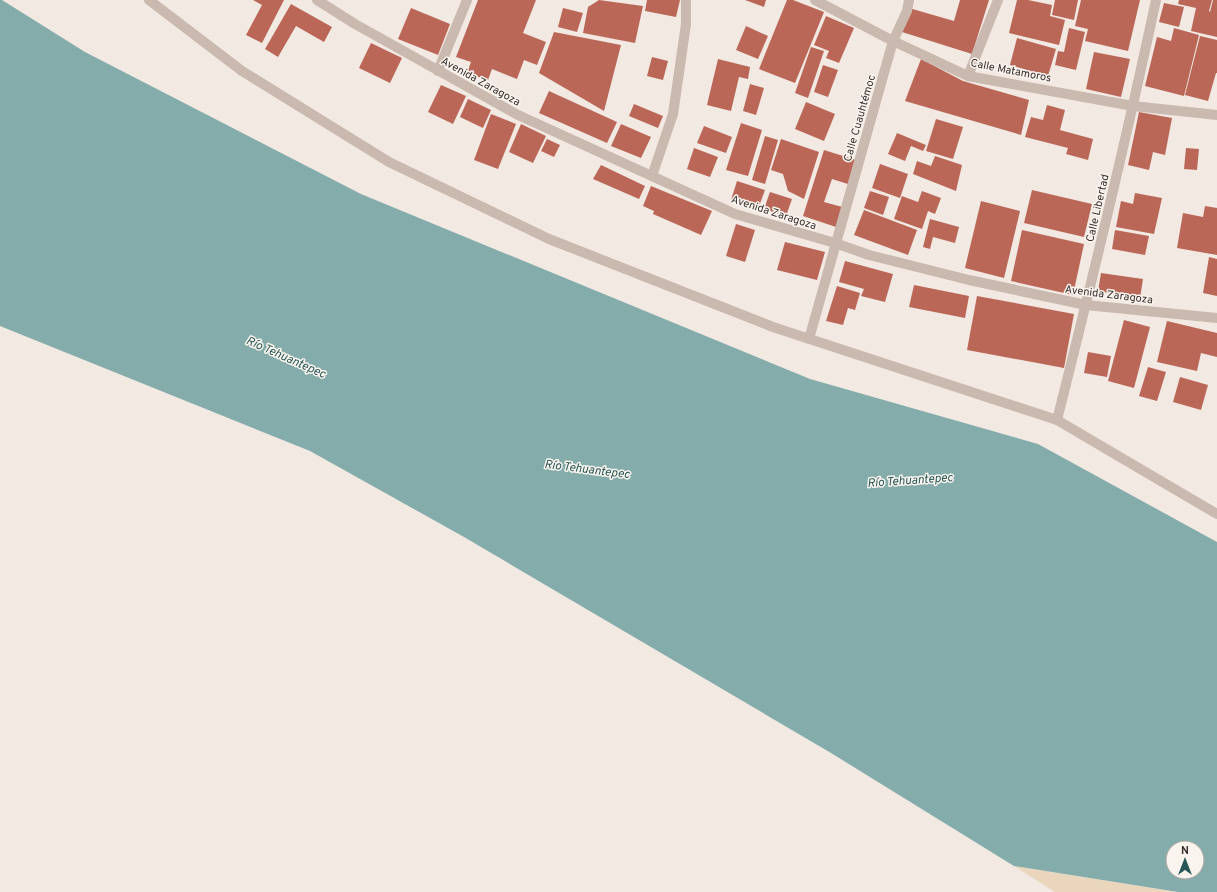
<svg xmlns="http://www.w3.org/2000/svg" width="1217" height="892" font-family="Overpass,sans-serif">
  <rect width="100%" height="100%" fill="#f2e9e3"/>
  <polygon fill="#e9d6bd" points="1014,866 1177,892 1178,892 1055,892"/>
  <path fill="#84acab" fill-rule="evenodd" d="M0,0H2L85,52L361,194L810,379L1038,444L1217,542V892H1178L1014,866L831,753L464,537L310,451L0,326ZM1173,848H1197V872H1173Z"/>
  <g fill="#bb6758">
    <polygon points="253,0 284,0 262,43 246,35 262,5"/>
    <polygon points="478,0 536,0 523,33 546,42 537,65 524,60 517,79 492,69 488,80 467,73 471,62 456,57"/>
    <polygon points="599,0 643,6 635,43 583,33 588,7"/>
    <polygon points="647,0 680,0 676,17 645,11"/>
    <polygon points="745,0 766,0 764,7"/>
    <polygon points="787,0 793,0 824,12 795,83 759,69"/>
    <polygon points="960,0 989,0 972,54 902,32 909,8 954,21"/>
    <polygon points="1017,0 1028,0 1052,5 1050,16 1065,20 1059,45 1009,33"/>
    <polygon points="1055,0 1078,0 1074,20 1052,15"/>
    <polygon points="1081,0 1140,0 1128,51 1085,41 1088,29 1075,26"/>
    <polygon points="1179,0 1212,0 1209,11 1210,12 1213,0 1217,0 1217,37 1191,31 1196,8 1178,4"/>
    <polygon points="1164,3 1184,7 1179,27 1159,22"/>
    <polygon points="291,4 332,27 324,42 296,26 278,57 265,49"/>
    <polygon points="411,8 450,24 438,55 398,39"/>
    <polygon points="563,8 583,13 577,32 558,27"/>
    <polygon points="826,16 854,28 839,63 826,58 829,51 814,45"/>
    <polygon points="746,26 768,36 758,59 736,50"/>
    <polygon points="1069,28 1085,32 1076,70 1055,65 1058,51 1064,52"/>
    <polygon points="1174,28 1199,35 1184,96 1145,86 1157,37 1171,41"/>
    <polygon points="554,32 621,45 604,111 539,73"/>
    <polygon points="1200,36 1217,40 1217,73 1216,73 1208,101 1185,95"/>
    <polygon points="1017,38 1056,49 1048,76 1010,65"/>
    <polygon points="371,43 402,58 390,83 359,68"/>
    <polygon points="811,47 824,51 808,98 795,93"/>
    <polygon points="1094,52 1130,59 1121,97 1086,89"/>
    <polygon points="652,57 668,61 663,80 647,76"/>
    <polygon points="718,59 750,67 748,79 739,77 731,111 707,105"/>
    <polygon points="921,59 963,81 1029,100 1021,135 905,101"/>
    <polygon points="823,65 838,70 828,97 814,92"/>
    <polygon points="750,84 764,88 756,115 743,111"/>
    <polygon points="441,85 466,96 453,124 428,112"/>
    <polygon points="549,91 617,122 607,143 539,113"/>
    <polygon points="468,99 491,110 483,128 460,117"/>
    <polygon points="806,102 835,114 824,141 795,129"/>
    <polygon points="634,104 663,116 658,128 629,116"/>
    <polygon points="1047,105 1065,110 1060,130 1093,139 1088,160 1066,154 1068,148 1025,137 1031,117 1043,120"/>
    <polygon points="1139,112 1172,118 1165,155 1153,152 1149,170 1128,165"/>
    <polygon points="491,114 516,124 498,169 474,160"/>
    <polygon points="936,119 963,127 953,159 926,151"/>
    <polygon points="741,123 762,130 748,176 726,170"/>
    <polygon points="521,124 546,136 533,163 509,152"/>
    <polygon points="621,124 651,137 641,158 611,146"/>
    <polygon points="704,126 732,137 726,153 697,143"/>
    <polygon points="897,133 926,145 923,151 911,146 905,161 888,154"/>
    <polygon points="765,136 778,140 765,184 752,180"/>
    <polygon points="547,139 560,145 554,157 541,151"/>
    <polygon points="781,139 819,152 804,199 788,191 783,174 771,170"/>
    <polygon points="694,148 718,157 710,177 687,169"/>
    <polygon points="1186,148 1199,149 1197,170 1184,169"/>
    <polygon points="824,150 859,161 851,185 832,179 824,202 846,208 839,228 803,216"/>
    <polygon points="935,156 962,165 956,191 913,174 917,161 931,166"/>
    <polygon points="880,164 908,174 900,198 872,188"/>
    <polygon points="601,165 645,186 639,199 593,179"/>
    <polygon points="737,181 765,190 758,209 731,200"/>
    <polygon points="651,186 712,211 701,235 653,214 654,211 643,206"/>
    <polygon points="1032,190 1092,204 1084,237 1024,223"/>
    <polygon points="870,191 889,197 883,215 864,208"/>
    <polygon points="922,191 941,198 935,214 928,211 922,229 894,219 902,196 918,202"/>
    <polygon points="770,192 792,199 786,216 764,209"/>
    <polygon points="1135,193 1162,198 1154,234 1116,227 1121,201 1133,204"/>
    <polygon points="981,201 1020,211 1004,278 965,268"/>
    <polygon points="1205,206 1217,208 1217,255 1177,248 1183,213 1203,217"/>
    <polygon points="864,210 917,230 908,255 854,235"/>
    <polygon points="930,219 959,227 955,243 933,237 930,249 923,247"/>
    <polygon points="736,224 755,230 745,262 726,256"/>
    <polygon points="1022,230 1084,244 1073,295 1011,281"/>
    <polygon points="1115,230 1149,236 1145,255 1112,249"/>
    <polygon points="785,242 825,252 817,280 777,270"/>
    <polygon points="1209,257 1217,259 1217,296 1203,293"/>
    <polygon points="845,261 893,274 885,302 861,296 864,289 839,282"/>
    <polygon points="1101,273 1143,279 1140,298 1098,291"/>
    <polygon points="914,285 969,296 965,318 909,307"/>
    <polygon points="837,286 860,293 855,310 848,308 843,325 826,321"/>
    <polygon points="977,296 1074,314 1064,368 967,350"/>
    <polygon points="1124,320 1150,327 1134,388 1108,381"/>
    <polygon points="1167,321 1217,333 1217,357 1201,353 1197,371 1157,362"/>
    <polygon points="1088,352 1111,356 1107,377 1084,373"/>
    <polygon points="1148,367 1166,372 1157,401 1139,396"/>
    <polygon points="1180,377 1208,385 1201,410 1173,402"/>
  </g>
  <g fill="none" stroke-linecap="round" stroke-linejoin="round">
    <g stroke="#c9b9af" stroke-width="10">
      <polyline points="149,0 242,71 389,162 549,239 773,327 1057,420 1217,514"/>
      <polyline points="317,0 355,24 518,115 735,214 835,243 869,255 969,280 1086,305 1217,318"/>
      <polyline points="815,0 893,41 968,76 1133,106 1217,115"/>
      <polyline points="438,71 467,0"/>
      <polyline points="968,76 998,0"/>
      <polyline points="652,176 673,114 686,24 686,0"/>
      <polyline points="809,339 893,41 907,11 909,0"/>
      <path d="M1057,420C1092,281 1126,141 1156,0"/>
    </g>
  </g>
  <g text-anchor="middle" stroke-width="3" stroke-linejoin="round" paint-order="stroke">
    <g font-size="11" fill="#392f2c" stroke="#faf4ef">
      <text transform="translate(1011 70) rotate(11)" y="4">Calle Matamoros</text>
      <text transform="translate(481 81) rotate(29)" y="4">Avenida Zaragoza</text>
      <text transform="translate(859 118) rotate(-74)" y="4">Calle Cuauhtémoc</text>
      <text transform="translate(1097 208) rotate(-77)" y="4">Calle Libertad</text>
      <text transform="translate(774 212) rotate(18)" y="4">Avenida Zaragoza</text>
      <text transform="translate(1109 294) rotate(7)" y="4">Avenida Zaragoza</text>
    </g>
    <g font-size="12" font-style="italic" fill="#265756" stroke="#faf4ef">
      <text transform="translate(286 357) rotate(24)" y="4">Río Tehuantepec</text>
      <text transform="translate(587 469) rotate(7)" y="4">Río Tehuantepec</text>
      <text transform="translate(910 480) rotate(-4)" y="4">Río Tehuantepec</text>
    </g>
  </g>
  <g transform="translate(1185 860)"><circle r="19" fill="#faf4ef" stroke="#ada5a1"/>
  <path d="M0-3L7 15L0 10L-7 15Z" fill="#265756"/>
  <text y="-6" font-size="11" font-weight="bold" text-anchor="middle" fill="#392f2c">N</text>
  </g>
</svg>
